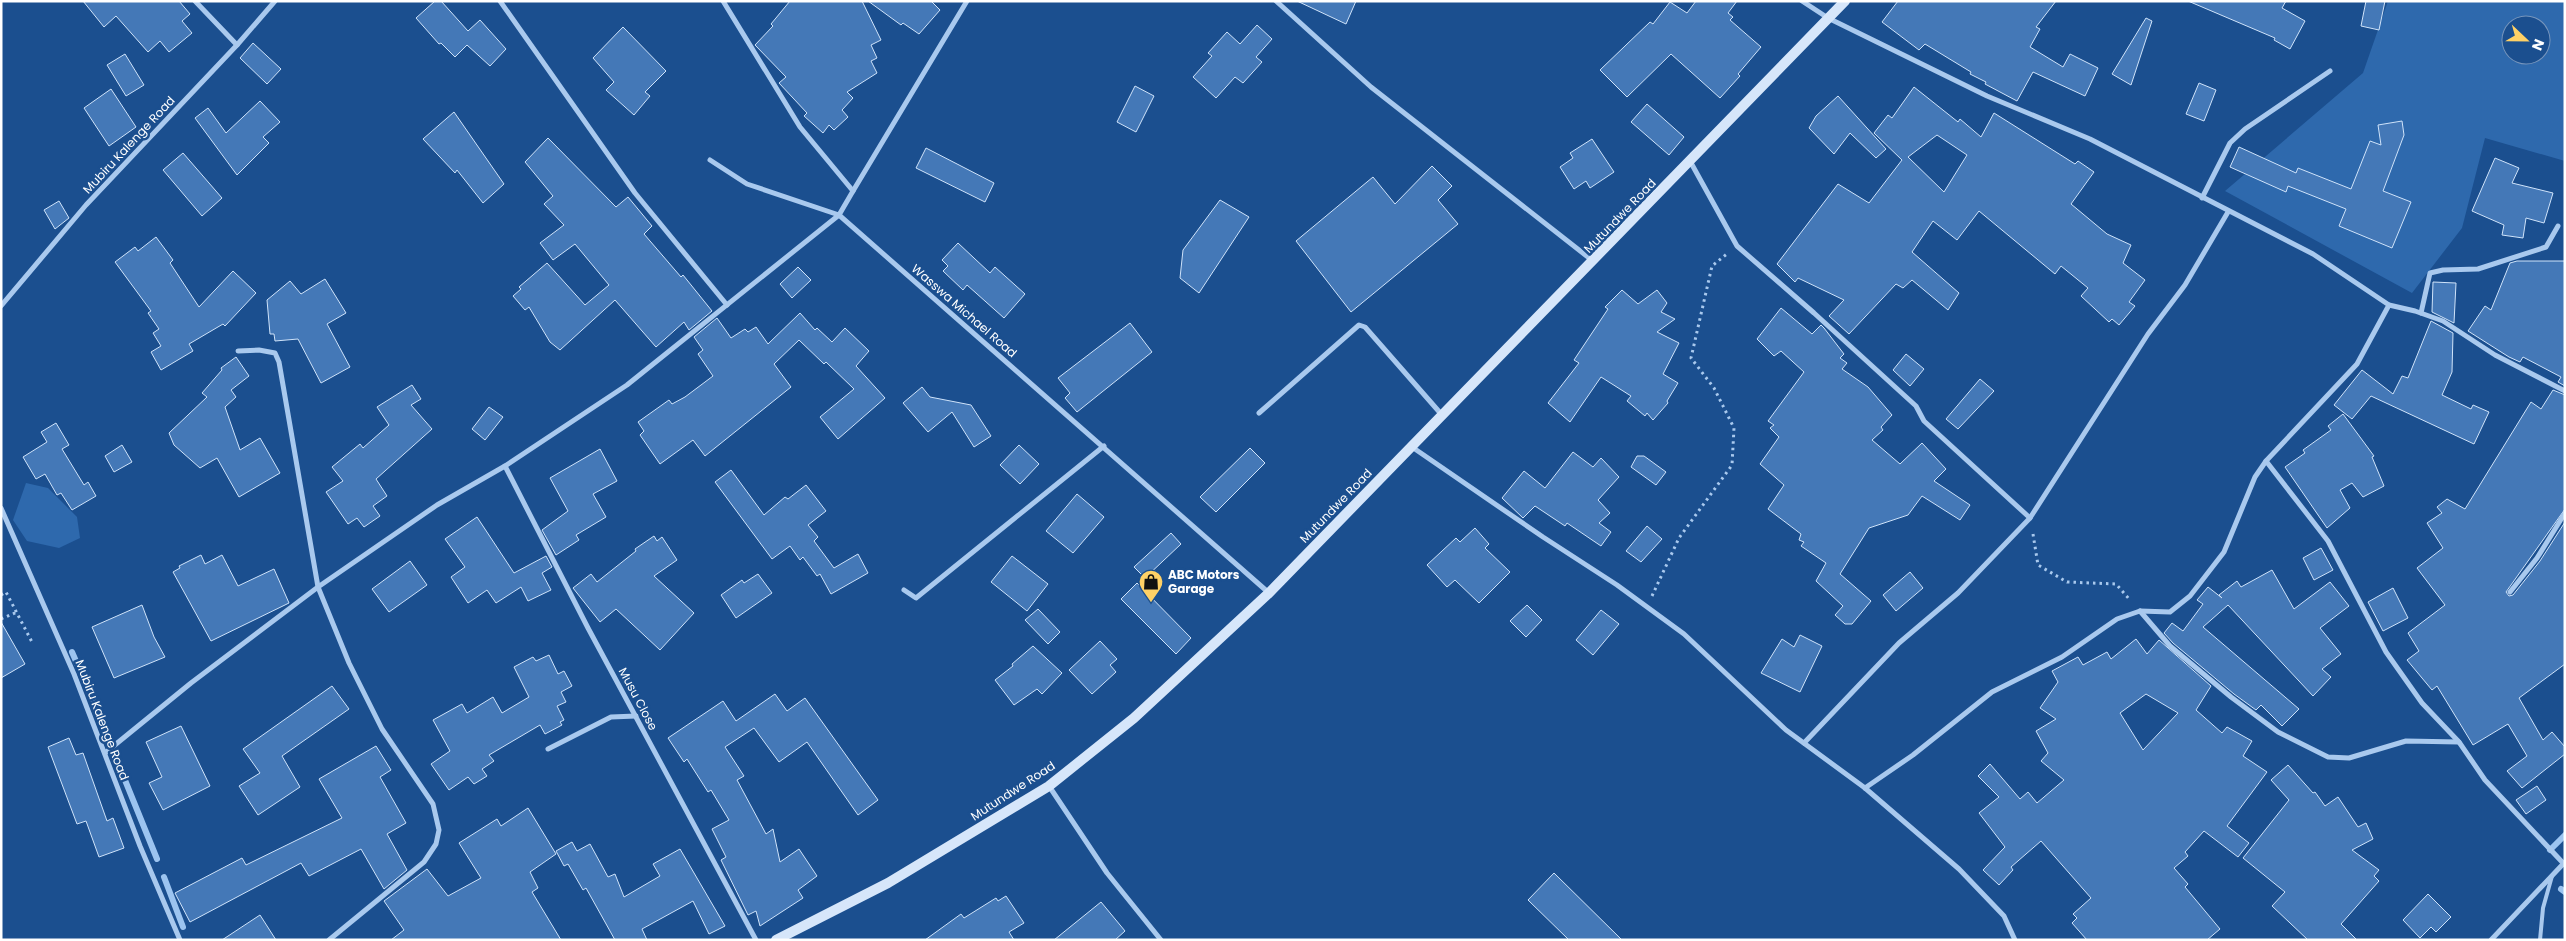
<svg xmlns="http://www.w3.org/2000/svg" width="2566" height="941" font-family="Poppins,sans-serif">
  <rect width="100%" height="100%" fill="#1b4f8f"/>
  <g fill="#2e69ad" fill-rule="evenodd">
    <path d="M2388,1H2565V161L2485,138L2462,228L2412,293L2225,191L2363,73ZM2511,25H2541V55H2511Z"/>
    <polygon points="26,483 48,488 77,517 80,538 59,548 27,541 13,520"/>
  </g>
  <g fill="none" stroke-linecap="round" stroke-linejoin="round">
    <g stroke="#9cc4f0" stroke-width="6">
      <polyline points="72,652 96,707"/>
      <polyline points="103,723 107,733"/>
      <polyline points="114,753 157,859"/>
      <polyline points="2550,850 2565,835"/>
      <polyline points="164,877 183,927"/>
      <polyline points="2561,889 2565,892"/>
    </g>
  </g>
  <g fill="#4478b7" stroke="#cfe3fa" fill-rule="evenodd">
    <polygon points="83,1 179,1 190,14 182,21 192,33 169,52 160,41 148,52 116,16 104,27"/>
    <polygon points="435,1 441,1 468,31 480,20 506,49 490,66 467,45 455,57 441,43 439,44 416,18"/>
    <polygon points="790,1 862,1 881,40 871,45 877,58 871,61 877,73 847,92 853,98 842,110 848,117 834,130 829,125 823,133 804,116 807,113 779,83 786,77 755,45 773,26 771,24"/>
    <polygon points="868,1 931,1 940,10 919,34 903,23 901,25"/>
    <polygon points="1297,1 1356,1 1346,24"/>
    <polygon points="1696,1 1737,1 1728,13 1733,17 1730,20 1761,47 1738,74 1740,76 1720,98 1671,54 1627,97 1600,70 1650,22 1653,24 1670,2 1687,13"/>
    <polygon points="1898,1 2056,1 2036,27 2040,29 2030,47 2063,67 2070,54 2098,68 2085,96 2033,72 2017,101 1985,84 1986,82 1970,74 1971,72 1925,44 1919,50 1882,22"/>
    <polygon points="2188,1 2286,1 2282,8 2305,21 2290,49 2274,40 2275,38"/>
    <polygon points="2366,1 2385,1 2379,30 2361,26"/>
    <polygon points="2146,18 2152,21 2131,85 2112,74"/>
    <polygon points="1257,25 1272,39 1256,57 1262,62 1243,83 1235,77 1216,98 1193,77 1212,56 1208,53 1227,32 1240,44"/>
    <polygon points="623,27 666,71 645,92 650,96 634,115 606,90 614,82 593,58"/>
    <polygon points="253,43 281,69 267,84 240,58"/>
    <polygon points="125,54 144,85 126,96 107,65"/>
    <polygon points="2199,83 2216,90 2204,121 2186,114"/>
    <polygon points="1135,86 1154,96 1136,132 1117,122"/>
    <path d="M1914,87L1958,122L1960,119L1981,137L1994,113L2075,164L2078,161L2094,172L2071,204L2107,234L2131,245L2123,263L2145,280L2129,302L2135,306L2119,325L2112,319L2109,322L2081,296L2088,288L2061,266L2055,274L1979,211L1957,240L1933,221L1912,252L1959,293L1948,310L1912,280L1903,288L1896,284L1849,334L1829,316L1844,300L1798,278L1795,282L1777,264L1838,184L1869,203L1902,160L1874,133L1888,115L1892,118ZM1937,135L1967,155L1944,192L1908,157Z"/>
    <polygon points="111,89 136,127 109,146 84,108"/>
    <polygon points="1838,96 1886,149 1876,158 1850,133 1834,154 1809,128 1816,116"/>
    <polygon points="260,101 280,122 263,137 269,143 237,175 195,118 208,108 226,133"/>
    <polygon points="1647,104 1684,137 1669,155 1631,122"/>
    <polygon points="454,112 504,184 483,203 457,170 455,173 423,139"/>
    <polygon points="2402,121 2404,135 2383,191 2411,202 2392,248 2339,226 2346,209 2288,186 2286,192 2230,167 2239,147 2296,173 2298,168 2351,189 2370,141 2381,145 2378,125"/>
    <polygon points="548,138 616,207 628,197 652,226 644,234 681,277 683,275 712,311 689,330 684,322 656,347 615,300 560,350 550,342 529,307 525,310 513,296 521,289 519,287 547,263 585,305 609,285 575,244 553,260 540,243 564,225 544,204 553,196 525,162"/>
    <polygon points="1592,139 1614,172 1590,188 1586,181 1574,189 1560,167 1573,158 1570,153"/>
    <polygon points="926,148 994,183 985,202 916,168"/>
    <polygon points="183,153 222,198 202,216 163,170"/>
    <polygon points="2495,158 2519,168 2512,183 2553,193 2544,223 2526,218 2523,238 2502,235 2504,225 2472,211"/>
    <polygon points="1432,166 1452,186 1438,200 1458,224 1351,312 1296,241 1373,177 1395,204"/>
    <polygon points="1220,200 1249,217 1199,293 1180,278 1183,250"/>
    <polygon points="59,201 69,218 55,229 44,210"/>
    <polygon points="156,237 173,260 170,263 199,307 233,271 256,293 225,326 223,324 189,344 193,351 161,370 151,352 161,346 153,333 159,329 148,313 151,311 115,262 135,247 138,251"/>
    <polygon points="958,243 990,273 995,267 1025,294 1004,318 967,285 963,290 943,271 948,266 942,260"/>
    <polygon points="2517,261 2565,261 2565,386 2558,382 2561,377 2523,357 2520,362 2509,357 2468,331 2485,306 2491,310 2510,263"/>
    <polygon points="798,267 811,280 792,298 780,284"/>
    <polygon points="325,279 346,313 327,324 350,367 321,383 298,339 275,341 274,334 270,334 267,300 290,281 301,294"/>
    <polygon points="2433,282 2456,283 2454,323 2432,312"/>
    <polygon points="1622,290 1638,304 1657,290 1667,303 1661,312 1675,319 1657,332 1679,343 1663,374 1678,383 1667,401 1668,403 1653,420 1647,413 1645,416 1627,401 1631,396 1601,377 1570,422 1548,403 1579,363 1574,360 1608,309 1605,307"/>
    <polygon points="1781,308 1812,334 1821,325 1824,328 1844,354 1840,358 1847,363 1842,369 1868,387 1892,415 1881,427 1883,430 1872,440 1900,464 1922,443 1946,469 1934,481 1970,505 1960,520 1922,496 1908,515 1869,528 1840,574 1871,601 1852,624 1845,624 1835,615 1843,606 1816,581 1826,563 1801,546 1804,542 1799,540 1801,534 1768,509 1784,485 1760,464 1779,437 1770,428 1774,425 1768,421 1804,372 1781,351 1774,356 1757,339"/>
    <polygon points="800,313 815,330 817,328 832,342 845,328 869,351 856,366 885,398 838,439 820,417 854,389 826,362 824,364 799,340 774,364 791,387 705,456 693,440 660,464 640,435 644,431 638,422 669,400 672,404 685,397 713,376 698,354 703,350 694,337 717,318 731,338 745,329 748,332 756,327 768,344"/>
    <polygon points="2431,321 2453,333 2452,372 2442,395 2471,409 2473,405 2489,412 2474,444 2371,396 2352,419 2334,405 2362,370 2393,394 2402,376 2408,378"/>
    <polygon points="1130,323 1152,352 1077,412 1065,398 1070,393 1058,378"/>
    <polygon points="1906,354 1924,369 1910,386 1893,370"/>
    <polygon points="236,357 249,376 231,390 236,397 225,407 240,450 260,438 280,473 239,497 217,458 200,468 174,445 169,433 207,397 202,393 222,370 221,368"/>
    <polygon points="1980,379 1994,391 1958,429 1946,419"/>
    <polygon points="412,385 421,399 411,405 432,429 376,479 387,496 373,506 380,516 364,527 357,518 348,524 326,492 343,481 332,467 360,444 363,448 389,425 377,407"/>
    <polygon points="922,387 930,397 971,405 991,436 974,447 952,412 928,432 903,403"/>
    <polygon points="2553,390 2565,395 2565,509 2506,592 2509,596 2513,595 2540,561 2565,522 2565,664 2519,698 2543,740 2552,732 2565,747 2565,754 2522,788 2507,771 2527,756 2508,724 2473,745 2437,686 2432,690 2407,660 2419,651 2408,633 2445,605 2417,568 2443,548 2427,523 2442,513 2437,507 2447,499 2465,509 2531,402 2541,409"/>
    <polygon points="489,407 503,417 485,440 472,429"/>
    <polygon points="2343,414 2374,456 2372,457 2384,486 2363,497 2352,483 2340,490 2350,508 2327,528 2285,467 2305,453 2303,450 2331,430 2328,426"/>
    <polygon points="56,423 69,445 62,449 84,485 88,482 96,496 72,510 61,493 57,495 45,474 36,479 23,457 47,442 41,432"/>
    <polygon points="122,445 132,462 114,472 105,456"/>
    <polygon points="1019,445 1039,464 1020,484 1000,465"/>
    <polygon points="1250,448 1265,463 1216,512 1200,497"/>
    <polygon points="600,449 617,481 593,494 606,517 576,535 579,540 556,555 542,530 568,511 550,478"/>
    <polygon points="1573,452 1593,467 1601,458 1619,477 1598,500 1610,513 1599,523 1611,532 1601,546 1567,523 1565,526 1535,506 1523,518 1502,498 1524,471 1545,488"/>
    <polygon points="1637,456 1644,456 1666,472 1656,485 1631,467"/>
    <polygon points="731,470 764,515 785,497 788,499 806,485 826,511 808,525 818,537 814,541 834,568 858,554 868,573 831,594 820,574 817,576 803,557 800,560 790,546 772,559 715,482"/>
    <polygon points="1077,494 1104,517 1073,553 1046,531"/>
    <polygon points="477,517 514,573 546,556 552,567 542,573 551,590 528,601 521,587 496,603 487,590 468,603 451,577 465,567 445,539"/>
    <polygon points="1647,526 1662,539 1641,562 1626,551"/>
    <polygon points="1475,528 1489,544 1485,548 1510,572 1479,603 1455,580 1447,587 1427,565 1456,538 1460,542"/>
    <polygon points="1171,533 1181,544 1145,578 1134,567"/>
    <polygon points="654,536 657,541 662,537 677,560 654,576 694,613 660,650 616,609 600,622 573,588 591,574 597,582 636,551 635,549"/>
    <polygon points="2321,548 2333,570 2314,580 2303,558"/>
    <polygon points="201,555 205,564 222,555 238,586 274,569 289,603 211,641 173,572 180,568 179,566"/>
    <polygon points="1012,556 1048,584 1027,611 991,582"/>
    <polygon points="410,561 427,585 389,612 372,589"/>
    <polygon points="2272,570 2294,609 2330,582 2349,606 2320,628 2341,654 2322,669 2331,677 2313,696 2228,605 2203,627 2299,709 2282,726 2261,705 2256,710 2234,694 2173,643 2164,633 2172,623 2183,631 2203,604 2197,600 2208,587 2222,598 2219,595 2237,581 2241,587"/>
    <polygon points="1910,572 1923,588 1896,611 1883,595"/>
    <polygon points="758,574 772,593 736,618 721,595 742,580 744,583"/>
    <polygon points="1137,583 1191,638 1176,654 1121,599"/>
    <polygon points="2393,588 2408,618 2383,631 2368,602"/>
    <polygon points="142,605 154,637 165,657 114,678 92,627"/>
    <polygon points="1527,605 1542,620 1526,637 1510,621"/>
    <polygon points="1038,609 1060,632 1048,644 1025,620"/>
    <polygon points="1601,610 1619,624 1593,655 1576,640"/>
    <polygon points="1,622 25,664 1,678"/>
    <polygon points="1800,635 1822,646 1800,692 1761,673 1782,639 1794,647"/>
    <path d="M2136,639L2147,654L2159,640L2211,686L2196,710L2222,733L2227,727L2252,741L2243,756L2267,772L2227,826L2249,843L2238,857L2204,831L2185,852L2188,856L2174,868L2188,884L2185,887L2220,929L2207,940H2087L2072,923L2077,918L2073,914L2091,898L2041,841L2011,867L2013,870L1999,885L1983,870L2005,847L1979,813L1999,797L1978,776L1990,764L2020,799L2028,792L2037,803L2064,780L2041,761L2048,753L2036,731L2056,719L2040,708L2058,682L2052,671L2078,657L2083,665L2107,652L2111,659ZM2146,694L2178,713L2143,750L2120,713Z"/>
    <polygon points="1100,641 1117,659 1110,665 1116,672 1092,694 1069,670"/>
    <polygon points="1033,646 1062,673 1042,694 1037,689 1014,705 995,680 1013,666 1012,664"/>
    <polygon points="549,655 558,674 564,671 572,686 561,692 566,702 557,706 564,720 560,722 562,725 545,734 540,725 489,755 494,761 482,769 487,776 474,784 468,777 449,790 431,764 450,751 433,720 462,704 467,713 493,697 502,713 529,697 514,667 533,657 536,661"/>
    <polygon points="332,686 349,709 282,756 300,787 258,815 239,786 260,773 243,749"/>
    <polygon points="775,694 787,711 805,698 878,800 858,815 807,742 779,762 754,728 725,747 744,776 737,780 766,834 773,829 780,862 799,849 817,876 798,890 803,898 760,926 756,911 748,915 721,860 726,857 712,829 729,820 711,790 708,792 687,759 684,762 668,738 723,701 736,721"/>
    <polygon points="181,726 210,786 163,810 149,783 162,777 146,742"/>
    <polygon points="69,738 76,755 83,753 107,821 113,818 124,848 99,857 86,821 77,824 48,747"/>
    <polygon points="376,746 391,770 380,777 406,823 387,834 407,870 384,889 361,849 309,876 301,863 190,922 175,893 242,858 246,865 342,818 319,779"/>
    <polygon points="2288,765 2313,793 2315,792 2325,806 2338,797 2358,827 2366,823 2373,839 2352,850 2379,870 2374,876 2379,881 2341,924 2357,940 2308,940 2272,906 2285,892 2243,858 2289,800 2271,780"/>
    <polygon points="2537,786 2546,800 2526,814 2516,800"/>
    <polygon points="528,808 556,854 530,872 538,888 532,892 561,940 391,940 404,930 384,901 427,869 448,896 481,878 459,843 497,819 501,826"/>
    <polygon points="572,842 577,851 590,844 608,877 615,874 624,897 660,876 653,864 680,849 725,926 709,934 693,901 642,929 647,940 615,940 586,888 583,890 568,864 564,866 556,851"/>
    <polygon points="1554,873 1622,940 1569,940 1528,900"/>
    <polygon points="2428,894 2451,917 2436,932 2431,927 2420,938 2403,920"/>
    <polygon points="1006,896 1024,923 1009,932 1014,940 925,940 961,914 964,918 996,898 998,901"/>
    <polygon points="1101,902 1125,931 1115,940 1054,940"/>
    <polygon points="260,915 276,940 222,940"/>
  </g>
  <g fill="none" stroke-linecap="round" stroke-linejoin="round">
    <g stroke="#a9c9ee" stroke-width="3" stroke-dasharray="2.5 4" stroke-linecap="butt">
      <polyline points="2033,534 2038,565 2067,582 2116,584 2130,600"/>
      <polyline points="1,595 6,592 33,644"/>
      <polyline points="1652,596 1679,538 1732,465 1734,428 1714,388 1691,358 1712,266 1728,253"/>
      <polyline points="1,619 17,612"/>
    </g>
    <polyline stroke="#a9c9ee" stroke-width="4" points="2540,940 2543,908 2552,876"/>
    <g stroke="#a9c9ee" stroke-width="5">
      <polyline points="195,1 237,45"/>
      <polyline points="500,1 635,193 727,305"/>
      <polyline points="723,1 800,127 853,191 839,215 1269,593"/>
      <polyline points="1276,1 1371,87 1593,261"/>
      <polyline points="1802,1 1828,18 1987,96 2090,139 2313,254 2389,305 2415,311 2443,321 2495,355 2565,391"/>
      <polyline points="710,160 747,184 839,215"/>
      <polyline points="1690,161 1737,246 1814,313 1916,406 1924,421 2030,518"/>
      <polyline points="853,191 967,1"/>
      <polyline points="2202,198 2230,143 2245,129 2330,71"/>
      <polyline points="1,306 86,205 237,45 275,1"/>
      <polyline points="2421,313 2430,273 2443,270 2478,269 2546,247 2558,226"/>
      <polyline points="238,351 259,350 275,353 279,362 318,587 349,663 382,729 433,804 439,830 436,844 424,862 329,940"/>
      <polyline points="1259,413 1359,325 1365,327 1442,415"/>
      <polyline points="1412,447 1543,537 1617,585 1684,634 1786,730 1865,788 1959,869 2004,916 2015,940"/>
      <polyline points="2266,461 2328,541 2386,652 2422,703 2459,742 2485,780 2564,864"/>
      <polyline points="505,466 588,628 756,940"/>
      <polyline points="1,508 74,674 140,846 180,940"/>
      <polyline points="904,590 916,598 1104,446"/>
      <polyline points="2510,592 2537,558 2565,513"/>
      <polyline points="2140,611 2170,646 2231,697 2278,732 2328,757 2349,758 2406,741 2459,742"/>
      <polyline points="1804,743 1899,643 1958,593 2030,518 2148,334 2185,285 2228,212"/>
      <polyline points="548,749 611,717 636,716"/>
      <polyline points="105,753 191,683 318,587 437,505 505,466 627,385 839,215"/>
      <polyline points="1049,786 1107,873 1161,940"/>
      <polyline points="1865,788 1913,755 1992,692 2062,657 2117,619 2140,611 2170,612 2190,596 2224,552 2255,477 2266,461 2357,364 2389,305"/>
      <polyline points="2491,940 2564,863"/>
    </g>
    <polyline stroke="#d6e6fa" stroke-width="10" points="776,940 888,883 1049,786 1134,718 1269,593 1845,1"/>
  </g>
  <defs>
    <symbol id="shop-pin" viewBox="-11 -11 22 30"><path d="M0 17L-7.5 6A9.5 9.5 0 1 1 7.5 6Z" fill="#ffd166" stroke="#1b4f8f"/><path d="M-5-2.5h2.3a2.7 3.5 0 0 1 5.4 0H5L5.5 6h-11ZM-1.5-2.5h3a1.5 2.3 0 0 0-3 0Z" fill="#111"/></symbol>
  </defs>
  <g fill-rule="evenodd">
    <use href="#shop-pin" x="1137" y="568" width="28" height="38"/>
  </g>
  <g text-anchor="middle" stroke-width="5" stroke-linejoin="round" paint-order="stroke">
    <g font-size="12" fill="#fff" stroke="#1b4f8f">
      <text transform="translate(129 145) rotate(-47)" y="4">Mubiru Kalenge Road</text>
      <text transform="translate(1620 216) rotate(-46)" y="4">Mutundwe Road</text>
      <text transform="translate(964 311) rotate(41)" y="4">Wasswa Michael Road</text>
      <text transform="translate(1336 506) rotate(-46)" y="4">Mutundwe Road</text>
      <text transform="translate(638 699) rotate(62)" y="4">Musu Close</text>
      <text transform="translate(102 720) rotate(69)" y="4">Mubiru Kalenge Road</text>
      <text transform="translate(1013 791) rotate(-33)" y="4">Mutundwe Road</text>
    </g>
    <g font-size="12" font-weight="bold" fill="#fff" stroke="#1b4f8f" text-anchor="start">
      <text x="1168" y="579">ABC Motors<tspan x="1168" dy="14">Garage</tspan></text>
    </g>
  </g>
  <rect width="2566" height="941" fill="none" stroke="#ffffff" stroke-width="5"/>
  <g transform="translate(2526 40) rotate(112)"><circle r="24" fill="#1b4f8f" stroke="#7695bc"/>
  <path d="M0-4L9 19L0 12L-9 19Z" fill="#ffd166"/>
  <text y="-8" font-size="14" font-weight="bold" text-anchor="middle" fill="#ffffff">N</text>
  </g>
</svg>
